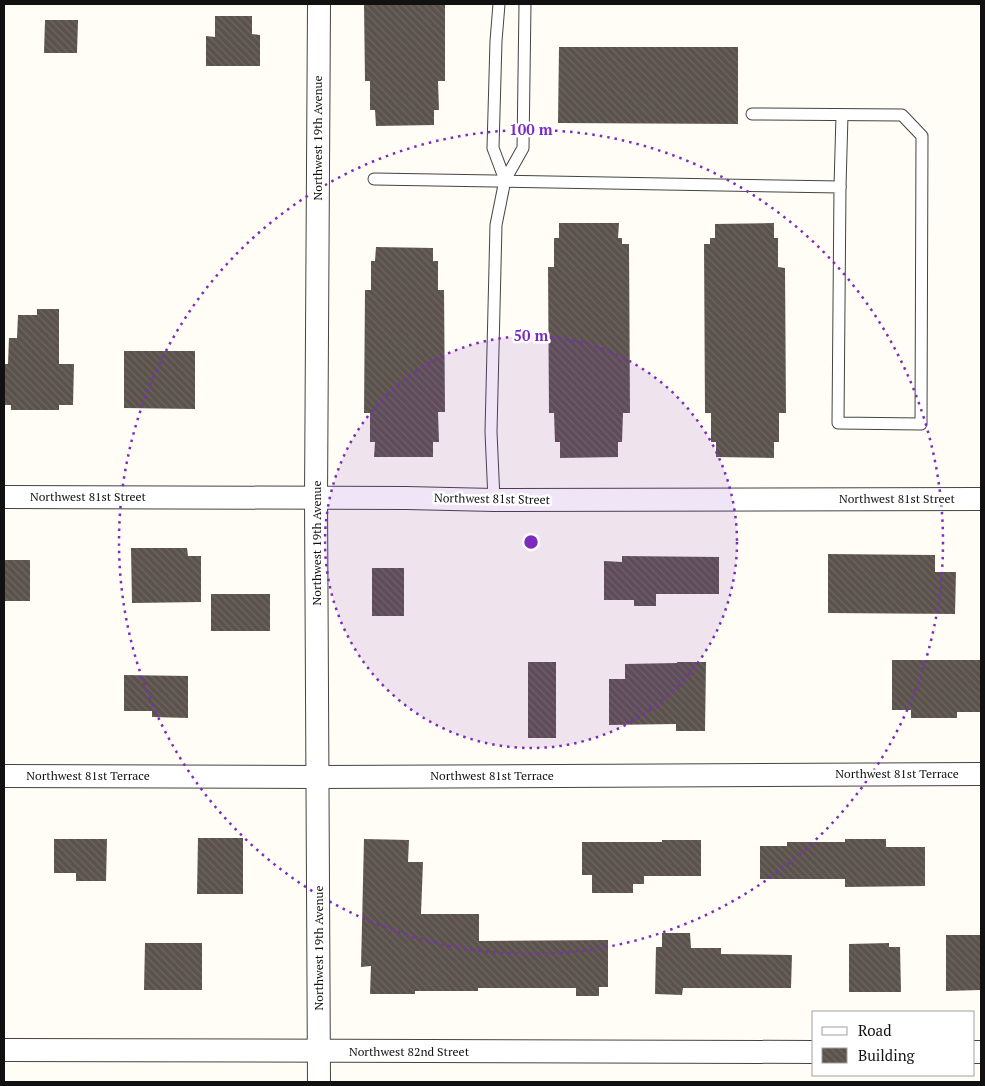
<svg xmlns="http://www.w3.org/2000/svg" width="985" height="1086" font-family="'PT Serif',serif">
  <defs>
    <pattern id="building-back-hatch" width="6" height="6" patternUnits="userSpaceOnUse" patternTransform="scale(1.25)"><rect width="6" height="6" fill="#5b524c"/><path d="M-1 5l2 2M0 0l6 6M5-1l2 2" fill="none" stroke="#6e6662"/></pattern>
  </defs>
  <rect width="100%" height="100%" fill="#fffdf5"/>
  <g fill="url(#building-back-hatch)">
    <polygon points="364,4 445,4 445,81 438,81 439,110 434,110 434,125 376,126 375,110 370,110 370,81 365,81"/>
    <polygon points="215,16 252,16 252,34 260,35 260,66 206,66 206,36 215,37"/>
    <polygon points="45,20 78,20 77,53 44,53"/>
    <polygon points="559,47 738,47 738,124 558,123"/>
    <polygon points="559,223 619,223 618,238 622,238 622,244 629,244 630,413 623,413 622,442 618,442 618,457 560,458 560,442 555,442 554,413 549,413 548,267 554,267 554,238 559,238"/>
    <polygon points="774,223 774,238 778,238 778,267 785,268 786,413 779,413 779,442 774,442 774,458 716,457 716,442 711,442 711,413 705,413 704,244 710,244 710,238 715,238 715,224"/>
    <polygon points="376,247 433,248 433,261 438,261 438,290 444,290 445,412 438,412 439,442 433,442 433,457 374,457 375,442 370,442 370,413 364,413 365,290 371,290 371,261 375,261"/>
    <polygon points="37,309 59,309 59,364 74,364 73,405 59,405 59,410 11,410 11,405 4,405 4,364 8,364 9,338 17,338 18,315 37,315"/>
    <polygon points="124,351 195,351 195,409 124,408"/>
    <polygon points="131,548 187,548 188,556 201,556 201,602 132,603"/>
    <polygon points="828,554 935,555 935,572 956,572 955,614 828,613"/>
    <polygon points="622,556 719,557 719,594 656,594 656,606 634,606 634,600 604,600 604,561 622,562"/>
    <rect x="4" y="560" width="26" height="41"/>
    <rect x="372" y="568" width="32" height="48"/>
    <rect x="211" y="594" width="59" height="37"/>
    <polygon points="892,660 981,660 981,712 957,712 957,718 911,718 911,710 892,710"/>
    <rect x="528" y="662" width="28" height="76"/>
    <polygon points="677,662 706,662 705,731 676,731 676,724 609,725 609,679 625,679 625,664 677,663"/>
    <polygon points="124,675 188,676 188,718 152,717 152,711 124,711"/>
    <polygon points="198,838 243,838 243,894 197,894"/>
    <polygon points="54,839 107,839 106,881 76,881 76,873 54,873"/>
    <polygon points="364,839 409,840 408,862 423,862 421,914 479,914 479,941 608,940 608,987 599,987 599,996 576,996 576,988 478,988 478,991 415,991 415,994 370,994 371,966 361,967"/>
    <polygon points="845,839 886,839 886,847 925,847 925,886 845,887 845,879 760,879 760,846 787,846 787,842 845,842"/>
    <polygon points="662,840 701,840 701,876 644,876 644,884 633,884 633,893 592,893 592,875 582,875 582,842 662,842"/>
    <polygon points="662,933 690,933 691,948 721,948 721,954 792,955 791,988 683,988 682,995 655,994 656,947 662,947"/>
    <polygon points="946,935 981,935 980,990 946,991"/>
    <polygon points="145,943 202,943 202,990 144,990"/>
    <polygon points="889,943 889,947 900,947 901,992 849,992 849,944"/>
  </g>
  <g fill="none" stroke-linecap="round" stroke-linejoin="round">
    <defs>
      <g id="lane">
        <polyline points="499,4 496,41 493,148 505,180"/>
        <polyline points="374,179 840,187 838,423 921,424 922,136 902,115 752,114"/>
        <polyline points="840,187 842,115"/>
        <polyline points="494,500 491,432 496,225 505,180 523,148 525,4"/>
      </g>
      <g id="street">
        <polyline points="319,4 316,498 319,1082"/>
        <polyline points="4,497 406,498 494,500 981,499"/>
        <polyline points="4,776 318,777 981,774"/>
        <polyline points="4,1050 814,1052"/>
        <polyline points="974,1052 981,1052"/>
      </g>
    </defs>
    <use href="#lane" stroke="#444" stroke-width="13"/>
    <use href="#street" stroke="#444" stroke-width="24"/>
    <use href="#lane" stroke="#fff" stroke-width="11"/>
    <use href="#street" stroke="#fff" stroke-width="22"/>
  </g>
  <circle cx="531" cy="542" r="206" fill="#7b2cbf" fill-opacity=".12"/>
  <g fill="none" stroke="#7b2cbf" stroke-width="2.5" stroke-dasharray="2.5 5">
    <circle cx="531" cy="542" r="206"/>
    <circle cx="531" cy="542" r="412"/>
  </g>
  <g text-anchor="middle" stroke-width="5" stroke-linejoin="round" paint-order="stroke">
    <g font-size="12" fill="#111" stroke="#fff">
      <text transform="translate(318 138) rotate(-90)" y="4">Northwest 19th Avenue</text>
      <text x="88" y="501">Northwest 81st Street</text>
      <text transform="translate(492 499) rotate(1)" y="4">Northwest 81st Street</text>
      <text x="897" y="503">Northwest 81st Street</text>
      <text transform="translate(317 543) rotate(-90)" y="4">Northwest 19th Avenue</text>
      <text x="897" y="778">Northwest 81st Terrace</text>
      <text x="88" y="780">Northwest 81st Terrace</text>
      <text x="492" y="780">Northwest 81st Terrace</text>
      <text transform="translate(319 948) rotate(-90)" y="4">Northwest 19th Avenue</text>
      <text x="409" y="1056">Northwest 82nd Street</text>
    </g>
  </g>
  <circle cx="531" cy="542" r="8" fill="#7b2cbf" stroke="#fff" stroke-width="2.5"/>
  <g font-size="15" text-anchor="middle" font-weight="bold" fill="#7b2cbf" stroke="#fff" stroke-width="5" stroke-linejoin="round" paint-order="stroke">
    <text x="531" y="135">100 m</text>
    <text x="531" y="341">50 m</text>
  </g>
  <rect width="985" height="1086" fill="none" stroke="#111111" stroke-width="10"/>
  <rect x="812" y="1011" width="162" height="65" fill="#ffffff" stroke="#a0a0a0"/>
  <rect x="822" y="1027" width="25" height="8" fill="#ffffff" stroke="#a0a0a0"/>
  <text x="858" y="1036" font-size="15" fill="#111111">Road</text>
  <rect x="822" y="1048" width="25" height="15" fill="url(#building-back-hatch)" stroke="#a0a0a0"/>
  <text x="858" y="1061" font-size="15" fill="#111111">Building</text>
</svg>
